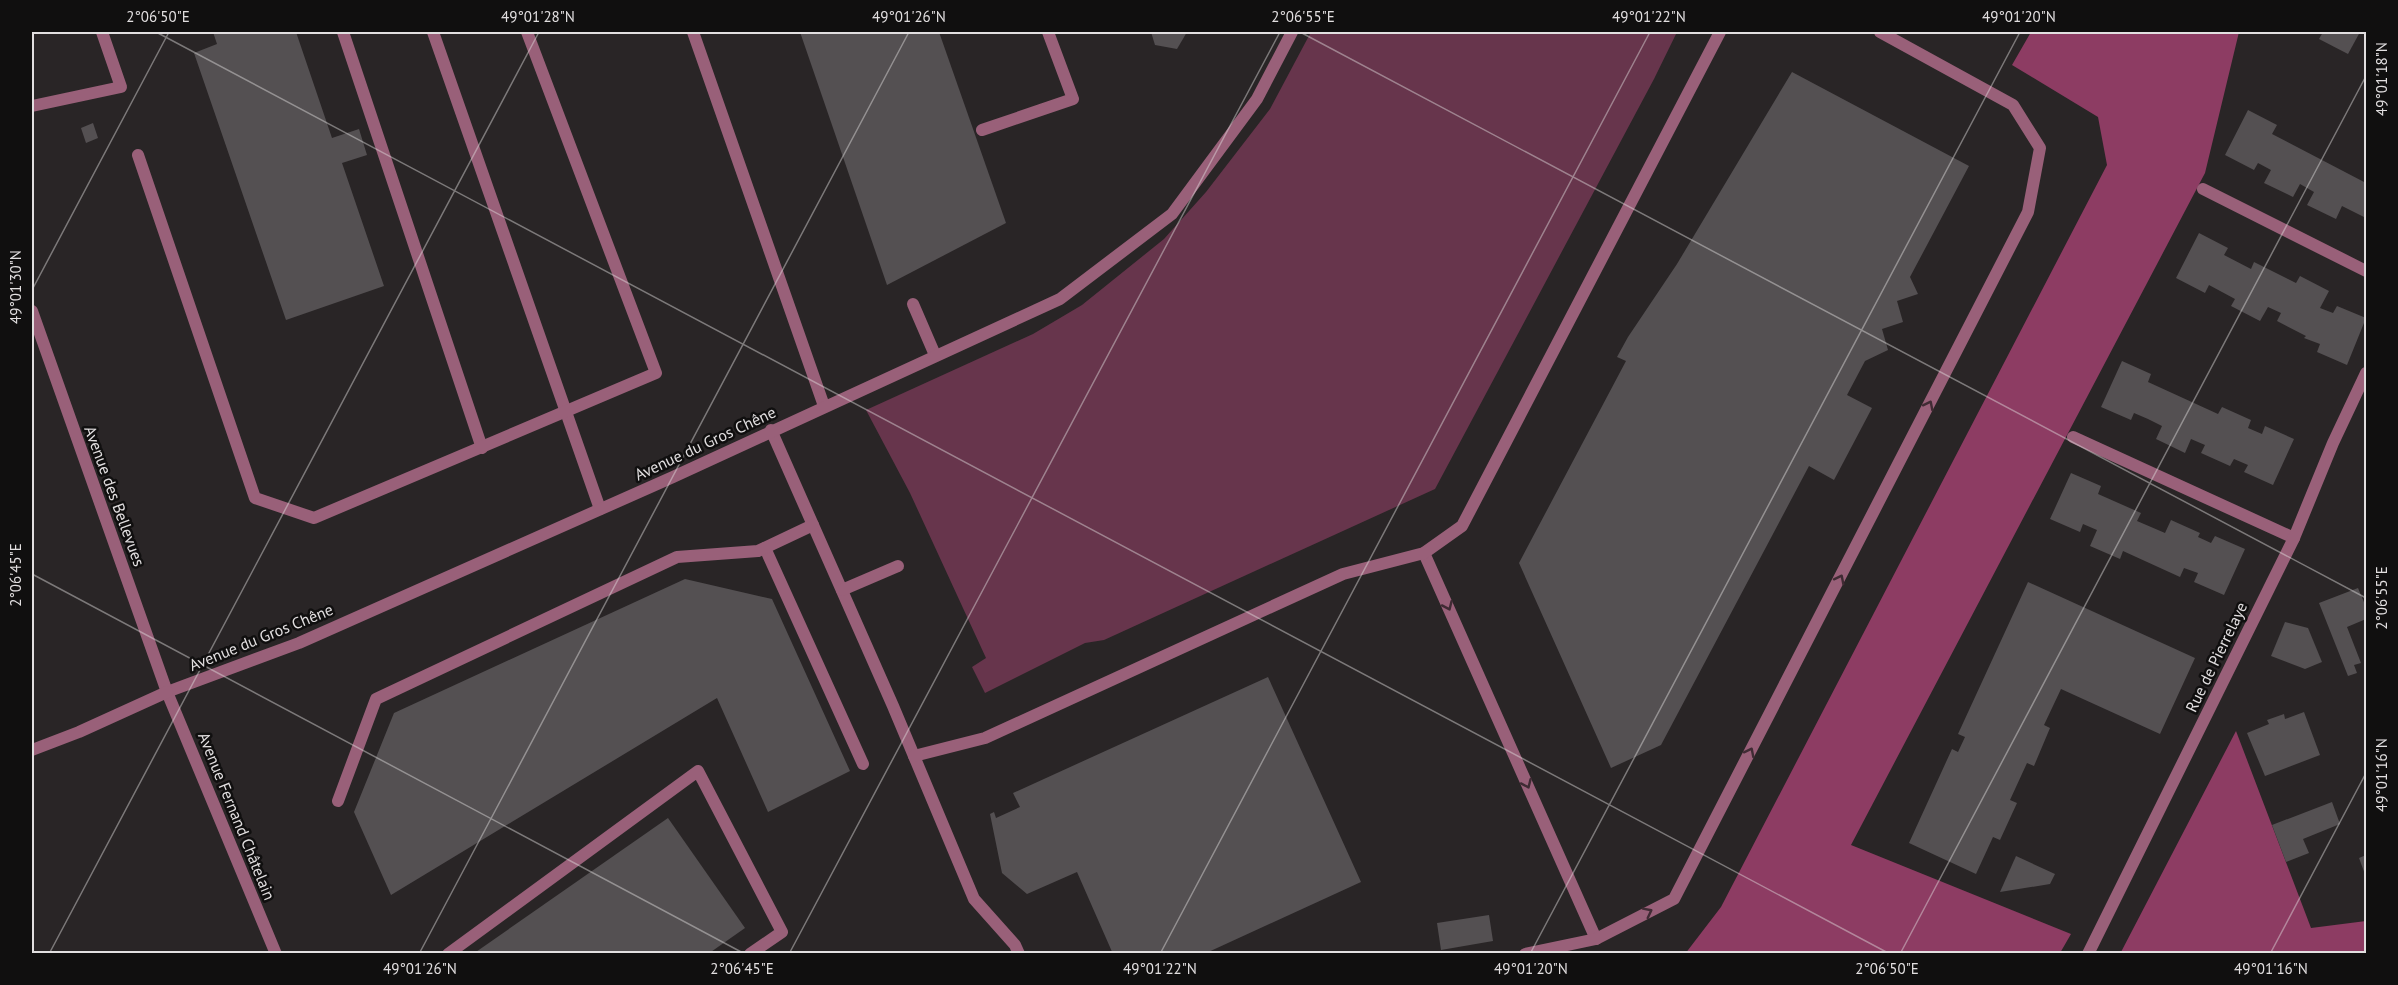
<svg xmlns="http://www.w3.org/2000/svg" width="2398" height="985" font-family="'PT Sans',sans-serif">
  <rect width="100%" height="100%" fill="#292526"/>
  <polygon fill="#67354c" points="1311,32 1677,32 1654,79 1435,489 1104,640 1085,643 985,693 972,667 986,658 910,493 866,410 1033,334 1082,305 1164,239 1206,192 1270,109"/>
  <g fill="#8d3c63">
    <polygon points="2031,32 2239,32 2205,173 1851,845 2071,934 2060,953 1685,954 1721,907 2107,165 2098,117 2012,65"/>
    <polygon points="2236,731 2311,928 2366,921 2366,953 2120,954"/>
  </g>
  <g fill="#545052">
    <polygon points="213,32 296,32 332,138 359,129 367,155 342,163 384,286 286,320 194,53 217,44"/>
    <polygon points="800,32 939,32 1006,223 887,285"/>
    <polygon points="1151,32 1187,32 1177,49 1155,45"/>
    <polygon points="2323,32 2360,32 2348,54 2319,39"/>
    <polygon points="1792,72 1969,166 1910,277 1918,294 1897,301 1903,322 1882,329 1888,350 1865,361 1847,395 1872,408 1834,480 1809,466 1661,745 1611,768 1519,563 1626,361 1617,357 1628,337 1677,264"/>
    <polygon points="2248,110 2277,125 2272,134 2366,183 2366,218 2342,206 2336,219 2307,205 2314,192 2300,184 2293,197 2264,183 2271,170 2258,163 2254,170 2225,155"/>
    <polygon points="93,123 98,138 86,143 81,128"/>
    <polygon points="2199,233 2228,248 2224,255 2251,269 2254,262 2296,283 2300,276 2329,291 2320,308 2333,313 2337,306 2366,318 2347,365 2317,352 2320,344 2304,338 2306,336 2277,321 2281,313 2268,307 2260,321 2231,306 2235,299 2209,285 2205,293 2176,278"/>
    <polygon points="2122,361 2151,374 2148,382 2218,414 2222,407 2251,420 2248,428 2262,434 2265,426 2294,439 2273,485 2244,472 2248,465 2234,459 2230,466 2201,453 2205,445 2191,439 2185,453 2156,439 2162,426 2148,419 2134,413 2131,420 2101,407"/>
    <polygon points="2071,473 2101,486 2098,494 2141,513 2137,521 2165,533 2171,520 2200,533 2198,537 2211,543 2215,536 2245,549 2224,595 2194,582 2198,573 2184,568 2180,577 2123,551 2120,559 2090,546 2097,530 2083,524 2080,532 2050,519"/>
    <polygon points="685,579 772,599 850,771 768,812 717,698 391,895 354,812 394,713"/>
    <polygon points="2028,582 2195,658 2160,734 2061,689 2044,725 2050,728 2034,766 2027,763 2010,800 2017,803 2000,840 1993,837 1976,874 1909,843 1952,749 1958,752 1965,737 1958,734"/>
    <polygon points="2358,588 2366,607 2366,619 2347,627 2361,663 2354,665 2357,673 2348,676 2319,603"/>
    <polygon points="2285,622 2308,628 2322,662 2305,669 2271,656"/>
    <polygon points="1268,677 1361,882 1204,954 1113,954 1077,872 1027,894 1002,873 990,814 994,812 996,818 1020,807 1013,793"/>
    <polygon points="2304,712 2320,755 2265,776 2247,733 2269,724 2267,720 2284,714 2285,719"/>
    <polygon points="2332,802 2340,824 2303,839 2309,853 2286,862 2272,825"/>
    <polygon points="668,818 745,928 708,954 473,954"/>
    <polygon points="2366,855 2366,877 2359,858"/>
    <polygon points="2016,856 2055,874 2050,884 2000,892"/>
    <polygon points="1489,915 1493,941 1441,950 1437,923"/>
  </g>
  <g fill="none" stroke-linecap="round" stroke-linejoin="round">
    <g stroke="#996079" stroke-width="12">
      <polyline points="343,32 482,448"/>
      <polyline points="433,32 600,509"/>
      <polyline points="693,32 824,406"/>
      <polyline points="32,106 121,87 102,32"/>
      <polyline points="982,130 1073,99 1048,32"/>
      <polyline points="138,155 255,498 314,518 656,373 527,32"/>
      <polyline points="2203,189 2366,271"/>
      <polyline points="913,304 935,355"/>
      <polyline points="771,430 893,706 974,899 1015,945 1019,954"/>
      <polyline points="2073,437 2294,538"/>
      <polyline points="765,548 863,764"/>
      <polyline points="1424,553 1596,939"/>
      <polyline points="842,590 898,566"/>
      <polyline points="914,756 985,738 1343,574 1424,553 1462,526 1720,32"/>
      <polyline points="338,801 376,699 677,557 758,551 813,525"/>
      <polyline points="448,954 698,771 782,932 750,954"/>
      <polyline points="1525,954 1596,939 1674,899 2028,212 2040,148 2013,105 1880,32"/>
    </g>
    <g stroke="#996079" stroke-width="12">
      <polyline points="167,692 299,643 673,477 1060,299 1172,214 1257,99 1292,32"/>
      <polyline points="2088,954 2294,538 2333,443 2366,373"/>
    </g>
    <g stroke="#996079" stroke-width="12">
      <polyline points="32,311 167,692 276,954"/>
      <polyline points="32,750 79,732 167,692"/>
    </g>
  </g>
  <defs><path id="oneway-chevron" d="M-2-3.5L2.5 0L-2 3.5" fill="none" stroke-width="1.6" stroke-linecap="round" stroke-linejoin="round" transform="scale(1.5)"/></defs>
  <g stroke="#402b34">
    <use href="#oneway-chevron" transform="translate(1929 405) rotate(-63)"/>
    <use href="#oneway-chevron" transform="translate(1840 579) rotate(-63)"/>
    <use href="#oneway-chevron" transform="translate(1448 606) rotate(66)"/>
    <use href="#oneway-chevron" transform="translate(1750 752) rotate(-63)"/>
    <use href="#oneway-chevron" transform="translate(1527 784) rotate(66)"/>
    <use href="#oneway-chevron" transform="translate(1648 912) rotate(-27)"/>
  </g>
  <path fill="none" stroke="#e2dfe0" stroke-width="1.5" stroke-opacity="0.45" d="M156,32L1890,954M1300,32L2366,598M32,290L169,32M32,574L745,954M49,954L539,32M419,954L909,32M789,954L1280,32M1160,954L1650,32M1530,954L2020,32M1900,954L2366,76M2270,954L2366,773"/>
  <g text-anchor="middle" stroke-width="5" stroke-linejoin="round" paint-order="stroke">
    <g font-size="16" fill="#e2dfe0" stroke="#100f0f">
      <text transform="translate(705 443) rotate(-25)" y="6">Avenue du Gros Chêne</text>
      <text transform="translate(115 496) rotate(70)" y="6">Avenue des Bellevues</text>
      <text transform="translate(261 637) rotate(-22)" y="6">Avenue du Gros Chêne</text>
      <text transform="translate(2216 657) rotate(-64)" y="6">Rue de Pierrelaye</text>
      <text transform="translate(237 816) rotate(68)" y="6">Avenue Fernand Châtelain</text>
    </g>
  </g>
  <rect width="2398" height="985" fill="none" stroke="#100f0f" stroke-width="66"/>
  <rect x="33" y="33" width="2332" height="919" fill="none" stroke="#e2dfe0" stroke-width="2"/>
  <g font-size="15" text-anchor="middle" fill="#e2dfe0">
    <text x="158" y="22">2°06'50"E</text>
    <text x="538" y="22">49°01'28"N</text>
    <text x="909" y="22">49°01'26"N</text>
    <text x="1303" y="22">2°06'55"E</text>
    <text x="1649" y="22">49°01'22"N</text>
    <text x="2019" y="22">49°01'20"N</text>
    <text transform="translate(2382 79) rotate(-90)" y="5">49°01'18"N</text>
    <text transform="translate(16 287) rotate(-90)" y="5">49°01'30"N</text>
    <text transform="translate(16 575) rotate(-90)" y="5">2°06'45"E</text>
    <text transform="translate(2382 598) rotate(-90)" y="5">2°06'55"E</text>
    <text transform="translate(2382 775) rotate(-90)" y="5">49°01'16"N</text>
    <text x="420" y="974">49°01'26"N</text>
    <text x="742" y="974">2°06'45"E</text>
    <text x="1160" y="974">49°01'22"N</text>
    <text x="1531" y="974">49°01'20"N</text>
    <text x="1887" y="974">2°06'50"E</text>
    <text x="2271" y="974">49°01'16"N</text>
  </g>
</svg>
